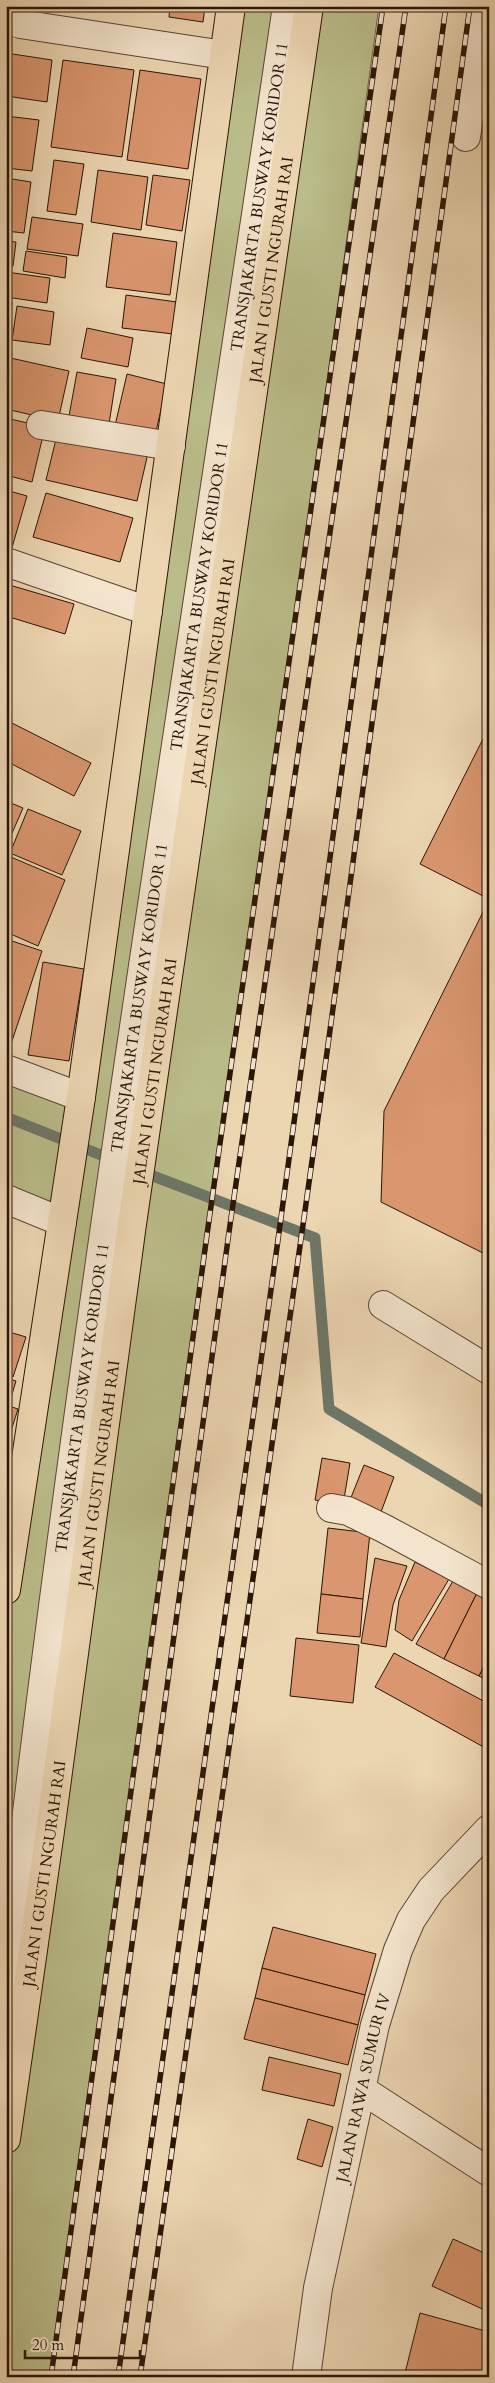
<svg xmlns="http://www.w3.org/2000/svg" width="495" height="2383" font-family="Cardo,serif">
  <rect width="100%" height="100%" fill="#ecd6b2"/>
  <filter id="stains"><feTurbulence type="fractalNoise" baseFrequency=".004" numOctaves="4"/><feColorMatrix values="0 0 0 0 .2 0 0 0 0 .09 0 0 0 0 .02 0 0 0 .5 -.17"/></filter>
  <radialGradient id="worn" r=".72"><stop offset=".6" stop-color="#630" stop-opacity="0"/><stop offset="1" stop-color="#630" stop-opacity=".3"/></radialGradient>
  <g fill="#babd8a" stroke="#726948">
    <polygon points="231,6 287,6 6,1953 6,1595 62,1223 6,1199 6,1069 80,1097"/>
    <polygon points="309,6 379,6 51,2377 6,2377 6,2137"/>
  </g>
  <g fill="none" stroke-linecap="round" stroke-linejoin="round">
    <g stroke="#6d7768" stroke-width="11">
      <polyline points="6,1117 116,1161"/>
      <polyline points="140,1171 315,1238 329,1409 489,1505"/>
    </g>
  </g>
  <g fill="#da966e" stroke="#2b1506">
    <polygon points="170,6 205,6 203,22 169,17"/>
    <polygon points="6,53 52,60 47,102 6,96"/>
    <polygon points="63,60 134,70 122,157 51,147"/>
    <polygon points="140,70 201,79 188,169 127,160"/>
    <polygon points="6,116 39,120 32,171 6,168"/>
    <polygon points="54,160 84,164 76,215 47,211"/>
    <polygon points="98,170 148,177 141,230 91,222"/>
    <polygon points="153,175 190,180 182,231 146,225"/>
    <polygon points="6,178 31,182 24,233 6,231"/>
    <polygon points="32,217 83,224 78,256 27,249"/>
    <polygon points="113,233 177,242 170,295 106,287"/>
    <polygon points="6,241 16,242 13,266 6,265"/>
    <polygon points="26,251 67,257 65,278 23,271"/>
    <polygon points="6,272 50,278 47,303 6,297"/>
    <polygon points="126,295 177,302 173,334 122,328"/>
    <polygon points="6,303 12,303 7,337 6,337"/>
    <polygon points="17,306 54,312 50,345 12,340"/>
    <polygon points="87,328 133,338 128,367 81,358"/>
    <polygon points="6,357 69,371 58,421 6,409"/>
    <polygon points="77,372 116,379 109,424 69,416"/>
    <polygon points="127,374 167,384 154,440 114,430"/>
    <polygon points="10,419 45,427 32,482 6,475 6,434"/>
    <polygon points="58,431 148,453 137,501 46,480"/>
    <polygon points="6,490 27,496 11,551 6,550"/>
    <polygon points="46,493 133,518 120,562 33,537"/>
    <polygon points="6,584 74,604 65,634 6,616"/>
    <polygon points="6,720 91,763 74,796 6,761"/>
    <polygon points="489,727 489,899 420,864"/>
    <polygon points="6,801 23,808 6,847"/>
    <polygon points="28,809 81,831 62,875 10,853"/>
    <polygon points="6,855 65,880 38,946 6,932"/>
    <polygon points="487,904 489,905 489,1256 381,1202 384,1111"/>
    <polygon points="6,939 42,951 10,1047 6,1046"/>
    <polygon points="43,962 84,969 69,1061 28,1055"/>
    <polygon points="6,1331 26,1337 13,1377 6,1375"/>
    <polygon points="6,1378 16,1381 9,1404 6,1403"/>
    <polygon points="6,1405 18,1409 6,1447"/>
    <polygon points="322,1458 350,1463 343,1505 315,1500"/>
    <polygon points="364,1465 394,1477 381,1512 350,1500"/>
    <polygon points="328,1528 370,1533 363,1599 321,1594"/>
    <polygon points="375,1558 407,1566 393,1605 386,1647 361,1643"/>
    <polygon points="415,1562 449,1579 412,1641 395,1630 399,1600"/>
    <polygon points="453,1581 477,1593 444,1659 416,1644"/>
    <polygon points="477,1593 489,1599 489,1657 479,1676 444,1659"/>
    <polygon points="321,1594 363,1599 360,1637 317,1633"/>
    <polygon points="296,1638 359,1645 353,1703 290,1696"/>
    <polygon points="394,1653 489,1704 489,1750 375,1687"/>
    <polygon points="489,1657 489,1681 479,1676"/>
    <polygon points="273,1927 376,1954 365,1995 262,1968"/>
    <polygon points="262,1968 365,1995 358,2025 255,1998"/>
    <polygon points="255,1998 358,2025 348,2065 244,2039"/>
    <polygon points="269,2057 341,2074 334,2106 262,2090"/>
    <polygon points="308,2119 333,2127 322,2167 297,2159"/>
    <polygon points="453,2239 489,2255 489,2312 432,2286"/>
    <polygon points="420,2313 489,2332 489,2377 404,2377"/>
  </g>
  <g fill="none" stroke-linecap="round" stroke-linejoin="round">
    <defs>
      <g id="minor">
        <polyline points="11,6 14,18 20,24 224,55"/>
        <polyline points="466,137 486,6"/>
        <polyline points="41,425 171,446"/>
        <polyline points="6,562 148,611"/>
        <polyline points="6,1069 81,1097"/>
        <polyline points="6,1199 62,1222"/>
        <polyline points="383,1305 489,1370"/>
        <polyline points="331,1508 348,1511 383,1528 489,1585"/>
        <path id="s1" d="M6,1991C81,1327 190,667 287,6"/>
        <polyline points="361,2089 489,2172"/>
        <path id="s2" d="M306,2377L318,2288L375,2025L398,1950L411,1920L431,1890L489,1829"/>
      </g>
      <g id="major">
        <polyline points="6,1590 81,1097 231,6"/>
        <path id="s3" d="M6,2139L50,1831L132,1224L309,6"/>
      </g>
    </defs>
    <use href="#minor" stroke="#5b4531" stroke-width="30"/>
    <use href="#major" stroke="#2b1506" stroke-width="30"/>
    <use href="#minor" stroke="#f3e4cd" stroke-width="28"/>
    <use href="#major" stroke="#ecd6b2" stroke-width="28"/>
    <defs>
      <g id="rail">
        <polyline points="51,2377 208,1227 383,6"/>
        <polyline points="73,2377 229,1232 406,6"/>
        <polyline points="118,2377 277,1247 446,6"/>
        <polyline points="140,2377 315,1140 470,6"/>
      </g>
    </defs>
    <use href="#rail" stroke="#2b1506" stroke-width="5.5"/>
    <use href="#rail" stroke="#f3e4cd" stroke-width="4" stroke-dasharray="11" stroke-linecap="butt"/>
  </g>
  <g text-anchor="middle" stroke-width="4.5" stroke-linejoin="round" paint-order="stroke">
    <g font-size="16" fill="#2b1506" stroke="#f3e4cd">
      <text dy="6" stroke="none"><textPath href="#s1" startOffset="1812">TRANSJAKARTA BUSWAY KORIDOR 11</textPath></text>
      <text dy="6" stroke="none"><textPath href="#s3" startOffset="1888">JALAN I GUSTI NGURAH RAI</textPath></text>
      <text dy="6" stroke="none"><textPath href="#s1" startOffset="1408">TRANSJAKARTA BUSWAY KORIDOR 11</textPath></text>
      <text dy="6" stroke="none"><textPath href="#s3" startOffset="1482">JALAN I GUSTI NGURAH RAI</textPath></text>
      <text dy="6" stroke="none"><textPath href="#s1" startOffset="1002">TRANSJAKARTA BUSWAY KORIDOR 11</textPath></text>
      <text dy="6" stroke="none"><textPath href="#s3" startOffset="1078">JALAN I GUSTI NGURAH RAI</textPath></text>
      <text dy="6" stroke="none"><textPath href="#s1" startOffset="598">TRANSJAKARTA BUSWAY KORIDOR 11</textPath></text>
      <text dy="6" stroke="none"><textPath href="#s3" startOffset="672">JALAN I GUSTI NGURAH RAI</textPath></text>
      <text dy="6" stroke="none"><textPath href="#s3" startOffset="268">JALAN I GUSTI NGURAH RAI</textPath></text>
      <text dy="6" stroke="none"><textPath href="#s2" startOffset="295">JALAN RAWA SUMUR IV</textPath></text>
    </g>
  </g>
  <rect width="495" height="2383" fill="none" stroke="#ecd6b2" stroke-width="25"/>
  <rect x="8" y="8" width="480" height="2368" fill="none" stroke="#2b1506" stroke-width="2.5"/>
  <rect x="12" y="12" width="470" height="2358" fill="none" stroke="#2b1506"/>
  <path d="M25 2350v8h115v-8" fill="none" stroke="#2b1506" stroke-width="2.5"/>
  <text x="32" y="2350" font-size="15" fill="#2b1506" stroke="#f3e4cd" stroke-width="4" paint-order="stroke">20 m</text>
  <rect width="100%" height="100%" filter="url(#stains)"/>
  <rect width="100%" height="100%" fill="url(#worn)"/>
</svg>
